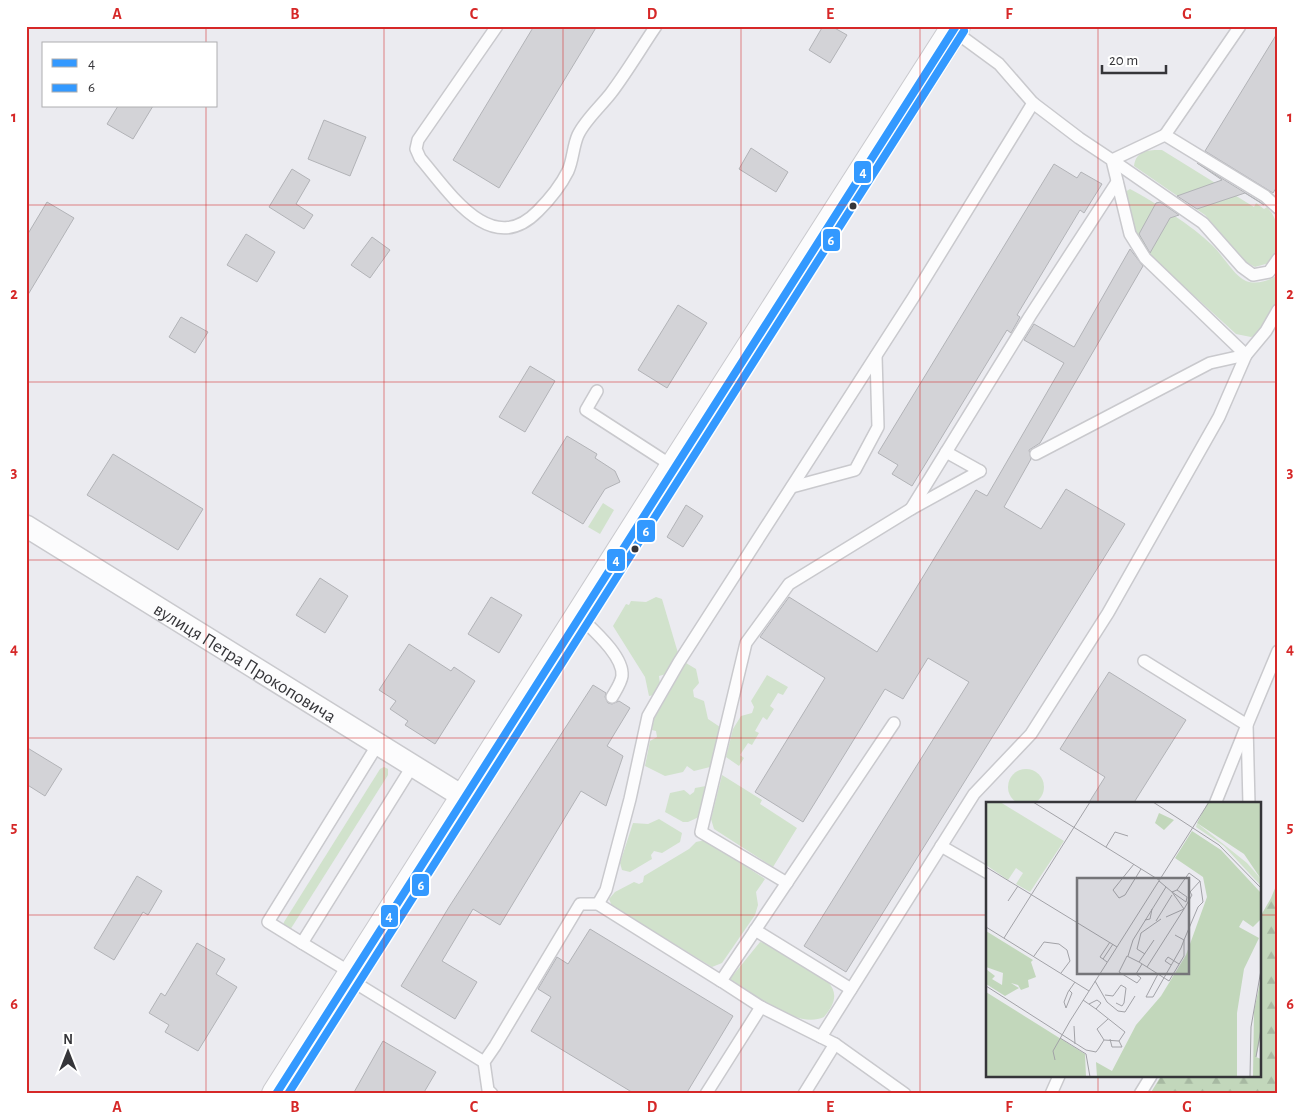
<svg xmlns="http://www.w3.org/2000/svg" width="1304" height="1120" font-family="'Alegreya Sans',sans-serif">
  <defs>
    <pattern id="forest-firs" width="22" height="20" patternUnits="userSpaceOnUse" patternTransform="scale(1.25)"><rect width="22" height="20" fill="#c2d7bb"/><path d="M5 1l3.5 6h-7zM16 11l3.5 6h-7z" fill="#a7b9a2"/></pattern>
  </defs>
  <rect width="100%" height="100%" fill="#ebebf0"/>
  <g fill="#d1e2cc">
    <path d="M1162,150L1254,207L1256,203L1264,209L1267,207C1281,222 1282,246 1269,263L1255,267L1246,262L1205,215L1134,166C1136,150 1149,150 1162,150Z"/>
    <path d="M1130,189C1154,202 1193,226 1212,245C1223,255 1233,275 1246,281C1256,285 1271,281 1278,274V300L1257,335L1251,337L1236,334L1156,261L1135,235L1125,192Z"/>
    <polygon points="603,503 614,510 600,534 588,527"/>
    <polygon points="656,597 662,599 678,653 666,674 659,676 660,684 654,695 649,696 645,677 613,626 626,604 629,605 631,601 646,602"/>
    <polygon points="686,663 696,669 699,683 693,690 694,697 704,701 708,719 720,727 710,767 694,771 687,766 683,772 665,776 645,766 650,741 657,737 656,731 652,730 654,719"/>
    <polygon points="767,675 788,687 783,695 778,693 770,706 774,709 767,720 763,717 755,731 759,733 752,745 748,743 740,755 744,758 739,766 726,757 733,729 741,716 752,713 754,707 751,701"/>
    <polygon points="384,767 388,769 388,775 290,930 283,925 284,922 380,769"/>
    <circle cx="1026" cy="787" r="18"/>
    <polygon points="722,775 762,800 760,804 797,828 773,867 714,829 711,819"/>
    <polygon points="706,786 699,817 688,822 683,822 665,812 670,793 684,790 690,795 694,792 695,788"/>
    <polygon points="659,819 682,833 680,842 662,853 654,851 651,855 652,859 630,872 622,870 620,863 633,823 648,824"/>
    <polygon points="705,840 765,879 756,892 758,905 755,915 722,963 712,967 612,906 609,899 615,892 634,882 639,884 643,882 644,876 689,849 696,842"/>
    <path d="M760,942L770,944L828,982C839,994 834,1005 824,1017C796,1030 754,993 730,979Z"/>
  </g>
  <polygon fill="url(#forest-firs)" points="1278,881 1278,1094 1150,1094 1161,1076 1260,1076 1260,917 1271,898"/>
  <g fill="#d3d3d7" stroke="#b2b3b7">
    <polygon points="534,26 597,26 499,188 453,160"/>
    <polygon points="823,26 831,26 847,35 830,63 809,50"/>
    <polygon points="1278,32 1278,185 1273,193 1205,151"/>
    <polygon points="118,106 153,106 133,139 107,124"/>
    <polygon points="324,120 366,137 350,176 308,159"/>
    <polygon points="751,148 788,172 776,192 739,169"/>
    <polygon points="1197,163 1260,202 1264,205 1245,193 1197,209 1177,196 1222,180"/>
    <polygon points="1054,164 1077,178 1081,172 1102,184 1084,213 1080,210 1017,315 1020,317 1011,333 1007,330 912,486 892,474 898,465 878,453"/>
    <polygon points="292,169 310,180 296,204 313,215 304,229 269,207"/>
    <polygon points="47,202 74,218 26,298 26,237"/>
    <polygon points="1160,202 1179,215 1170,218 1150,253 1139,234 1156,203"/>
    <polygon points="246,234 275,252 257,282 227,265"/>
    <polygon points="372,237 390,250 370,278 351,265"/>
    <polygon points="1130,249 1143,266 1040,443 1029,450 1031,459 1004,507 1041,529 1066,489 1125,524 846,972 804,946 969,682 928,658 903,699 885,689 803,822 755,792 825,678 760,637 789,597 877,652 976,490 987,496 1064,363 1024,340 1034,324 1074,347"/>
    <polygon points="678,305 707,323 667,388 638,370"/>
    <polygon points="181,317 208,332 195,353 169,337"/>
    <polygon points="530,366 555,381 525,432 499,417"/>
    <polygon points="567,436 597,454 595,458 615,471 620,482 605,489 583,524 532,493"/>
    <polygon points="113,454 203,509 178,550 87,495"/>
    <polygon points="686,505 703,516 683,547 667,537"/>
    <polygon points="320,578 348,596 325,633 296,615"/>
    <polygon points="491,597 522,615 499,653 468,634"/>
    <polygon points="409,644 451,671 454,667 475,681 435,744 405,725 408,721 390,709 396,701 379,690"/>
    <polygon points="1109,672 1186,720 1133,804 1088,804 1105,777 1060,749"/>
    <polygon points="593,685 606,693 605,697 608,703 612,704 619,701 630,708 607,746 623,756 606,806 581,791 500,925 473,909 442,961 477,982 455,1019 401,986 449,907"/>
    <polygon points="26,747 62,769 45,796 26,784"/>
    <polygon points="137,876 162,891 148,915 143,912 114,960 94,948"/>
    <polygon points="590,929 733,1016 686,1094 635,1094 531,1031 551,997 538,989 557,957 568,964"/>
    <polygon points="197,943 225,959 216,974 237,987 198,1051 165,1032 169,1025 149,1013 161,993 165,996"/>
    <polygon points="383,1041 436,1072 423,1094 353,1094"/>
  </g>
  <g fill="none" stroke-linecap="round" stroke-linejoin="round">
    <defs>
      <g id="service">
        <path d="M497,26L418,140L416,149L420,158C449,192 491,259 538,211C550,199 560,187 568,171C573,160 573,146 578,135C585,120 601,106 611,93C627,72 641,48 656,26"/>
        <polyline points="1165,135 1240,26"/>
        <polyline points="1112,160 1203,223 1242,267 1253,275 1269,272 1278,259"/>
        <polyline points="1112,160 1165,135 1265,196 1278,208"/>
        <polyline points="597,391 586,410 674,467"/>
        <polyline points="946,452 980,471"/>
        <polyline points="1036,454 1210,363 1246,355 1266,331 1278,310"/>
        <polyline points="792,487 855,470 878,427 876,356"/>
        <polyline points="911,509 1030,316 1117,182"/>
        <path d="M579,616C592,629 624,656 622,676C621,683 616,690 612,697"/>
        <polyline points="1144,661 1247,725 1215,804"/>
        <polyline points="894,723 721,981 761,1007 821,1037 974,794 1031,734 1108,613 1219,417 1246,355 1145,258 1130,234 1112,160 1079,138 1033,103 999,64 954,31"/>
        <polyline points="1249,804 1247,725 1278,651"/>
        <polyline points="941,846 988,873"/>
        <polyline points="787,883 701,832 746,643 789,584 911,509 980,471"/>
        <polyline points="598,904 606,890 630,799 648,716 679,662 913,298 1033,103"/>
        <polyline points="755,930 851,989"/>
        <polyline points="302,943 268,922 378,744"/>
        <polyline points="353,974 302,943 413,765"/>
        <polyline points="349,979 484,1062"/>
        <polyline points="821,1037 835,1044 905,1094"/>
        <polyline points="492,1094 488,1090 484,1062 495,1046 580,904 598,904 721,981"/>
        <polyline points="706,1094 761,1007"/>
        <polyline points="804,1094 835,1044"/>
        <polyline points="1051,1094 1059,1076"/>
        <polyline points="1140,1094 1151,1076"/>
      </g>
      <g id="minor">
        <path id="s1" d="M26,526L465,798"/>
      </g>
      <polyline id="tertiary" points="276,1094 674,467 956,26"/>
    </defs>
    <use href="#service" stroke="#c9c9cd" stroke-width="14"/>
    <use href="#minor" stroke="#c9c9cd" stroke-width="24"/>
    <use href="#tertiary" stroke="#c9c9cd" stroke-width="30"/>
    <use href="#service" stroke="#fcfcfd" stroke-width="11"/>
    <use href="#minor" stroke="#fcfcfd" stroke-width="21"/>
    <use href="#tertiary" stroke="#fcfcfd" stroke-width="28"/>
    <defs>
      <polyline id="bus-1" points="276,1094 956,26"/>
      <polyline id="bus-2" points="288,1094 964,31"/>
    </defs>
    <use href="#bus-1" stroke="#fff" stroke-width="11"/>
    <use href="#bus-2" stroke="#fff" stroke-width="11"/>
    <use href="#bus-1" stroke="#39f" stroke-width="8"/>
    <use href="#bus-2" stroke="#39f" stroke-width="8"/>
  </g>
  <path fill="none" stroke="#d62828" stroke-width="1" stroke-opacity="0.55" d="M206,26V44M384,26V1094M563,26V1094M741,26V1094M920,26V1094M1098,26V804M206,106V1094M26,205H1278M26,382H1278M26,560H1278M26,738H1278M26,915H988M1260,915H1278M1098,1076V1094"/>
  <g fill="#353539" stroke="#fff" stroke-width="2">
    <circle cx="853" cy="206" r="4.5"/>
    <circle cx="635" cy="549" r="4.5"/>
  </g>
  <g text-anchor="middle" stroke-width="4" stroke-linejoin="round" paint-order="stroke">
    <g font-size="19" fill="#353539" stroke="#fff">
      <text dy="7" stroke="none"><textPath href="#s1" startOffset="258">вулиця Петра Прокоповича</textPath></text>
    </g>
  </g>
  <g transform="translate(986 802)">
    <rect width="275" height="275" fill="#ebebf0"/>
    <path d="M0,0H14L78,39L44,90L30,82L37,71L30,66L22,78L0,63ZM211,21L261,61L275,77V84L238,44L210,25Z" fill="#d1e2cc"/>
    <path d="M222,0H275V77L258,52L211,21ZM173,11L188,18L178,28L169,21ZM206,29L235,48L275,91V117L267,125L257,118L253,125L273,136L258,167L251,211V275H111L110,260L126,269L150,223L175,194L200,153L221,95L217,75L189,56ZM0,129L47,158L45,160L50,175L42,178L43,185L35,188L32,183L25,181L33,186L19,194L0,182V167L9,174L6,177L16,183L17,171L0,165ZM275,176V233L270,255L275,257V275H267L268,209ZM0,190L99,252L100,275H0Z" fill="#c2d7bb"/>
    <path fill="none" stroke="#a2a2a7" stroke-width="1" d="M47,0L173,78M167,0L233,43L275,86M120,45L129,30L142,34M148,62L127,88L133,96L139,93L155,67M0,65L131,145M191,88L201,95L200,100L186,90ZM191,88L203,71L214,79M22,99L32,84M159,118L164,117L166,107M170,119L186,93M0,125L103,189M18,136L104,0M168,138L153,160L161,165L198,107L186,90L173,79M159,152L151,147L155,131L175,117M48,154L58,140L73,142L81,148L84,159L75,171M142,154L147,138L180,85M117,157L114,155L124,140M121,160L117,157L127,142M153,160L141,154L133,170L151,181L155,176L150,172L156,162M185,163L179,159L182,155L193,162M161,165L183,179L198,154V138L212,105L217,100L214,79L204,90L206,93L198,107L180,115M172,172L160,195H167L195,146L198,138L189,133M109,179L121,200L132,209L139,210L149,194M0,184L100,248L110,250L113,246L118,238L111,227L122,217M83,188L86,191L80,206L78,200L82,190L89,180M119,193L127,194L135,183L140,186L138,201L136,204L130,201M97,198L110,207L115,201L111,198L103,202M110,207L139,230L133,239L118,238M88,224L89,242M74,236L100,252L104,275M124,237L126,245H136L133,239M270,255L275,227M69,258L67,249L84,219L223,0M264,275L265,225L275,168"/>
    <path fill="#757579" fill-opacity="0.15" stroke="#757579" stroke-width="2.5" d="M91,76H203V172H91Z"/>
    <rect width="275" height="275" fill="none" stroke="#353539" stroke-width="2.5"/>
  </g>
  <g stroke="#fff" stroke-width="2">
    <rect x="853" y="160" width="19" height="24" rx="5" fill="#39f"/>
    <rect x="822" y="228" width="19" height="24" rx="5" fill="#39f"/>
    <rect x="636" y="519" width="20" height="24" rx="5" fill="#39f"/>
    <rect x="606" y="548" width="20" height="24" rx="5" fill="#39f"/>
    <rect x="411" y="873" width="19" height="24" rx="5" fill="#39f"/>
    <rect x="380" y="904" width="19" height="24" rx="5" fill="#39f"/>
  </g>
  <g font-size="14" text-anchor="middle" font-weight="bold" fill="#fff">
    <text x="863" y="177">4</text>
    <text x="831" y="245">6</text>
    <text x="646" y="536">6</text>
    <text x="616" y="565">4</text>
    <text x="421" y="890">6</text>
    <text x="389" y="921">4</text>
  </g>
  <rect width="1304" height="1120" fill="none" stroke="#ffffff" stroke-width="55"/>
  <rect x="42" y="42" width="175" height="65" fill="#ffffff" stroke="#aeaeb0"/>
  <rect x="52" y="59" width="25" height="8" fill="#3399ff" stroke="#aeaeb0"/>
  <text x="88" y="68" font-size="15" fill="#353539">4</text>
  <rect x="52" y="84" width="25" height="8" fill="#3399ff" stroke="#aeaeb0"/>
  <text x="88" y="92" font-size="15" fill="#353539">6</text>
  <g transform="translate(68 1052)" stroke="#ffffff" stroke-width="4" paint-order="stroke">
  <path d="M0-4L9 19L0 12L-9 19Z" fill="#353539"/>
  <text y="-8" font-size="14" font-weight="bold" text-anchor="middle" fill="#353539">N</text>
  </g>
  <path d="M1102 65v8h64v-8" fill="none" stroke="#353539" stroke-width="2.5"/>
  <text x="1109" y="65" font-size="15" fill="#353539" stroke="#ffffff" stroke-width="4" paint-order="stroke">20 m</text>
  <rect x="28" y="28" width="1248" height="1064" fill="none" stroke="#d62828" stroke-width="2"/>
  <g font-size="16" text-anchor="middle" font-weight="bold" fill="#d62828">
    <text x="117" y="19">A</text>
    <text x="295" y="19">B</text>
    <text x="474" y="19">C</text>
    <text x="652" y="19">D</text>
    <text x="830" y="19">E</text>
    <text x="1009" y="19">F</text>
    <text x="1187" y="19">G</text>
    <text x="14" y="122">1</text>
    <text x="1290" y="122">1</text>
    <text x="14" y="299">2</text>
    <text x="1290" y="299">2</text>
    <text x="14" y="477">3</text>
    <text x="1290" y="477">3</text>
    <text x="14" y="654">4</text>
    <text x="1290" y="654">4</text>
    <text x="14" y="832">5</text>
    <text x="1290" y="832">5</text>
    <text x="14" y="1009">6</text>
    <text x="1290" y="1009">6</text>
    <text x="117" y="1112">A</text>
    <text x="295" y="1112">B</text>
    <text x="474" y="1112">C</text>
    <text x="652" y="1112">D</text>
    <text x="830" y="1112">E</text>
    <text x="1009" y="1112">F</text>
    <text x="1187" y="1112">G</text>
  </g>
</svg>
